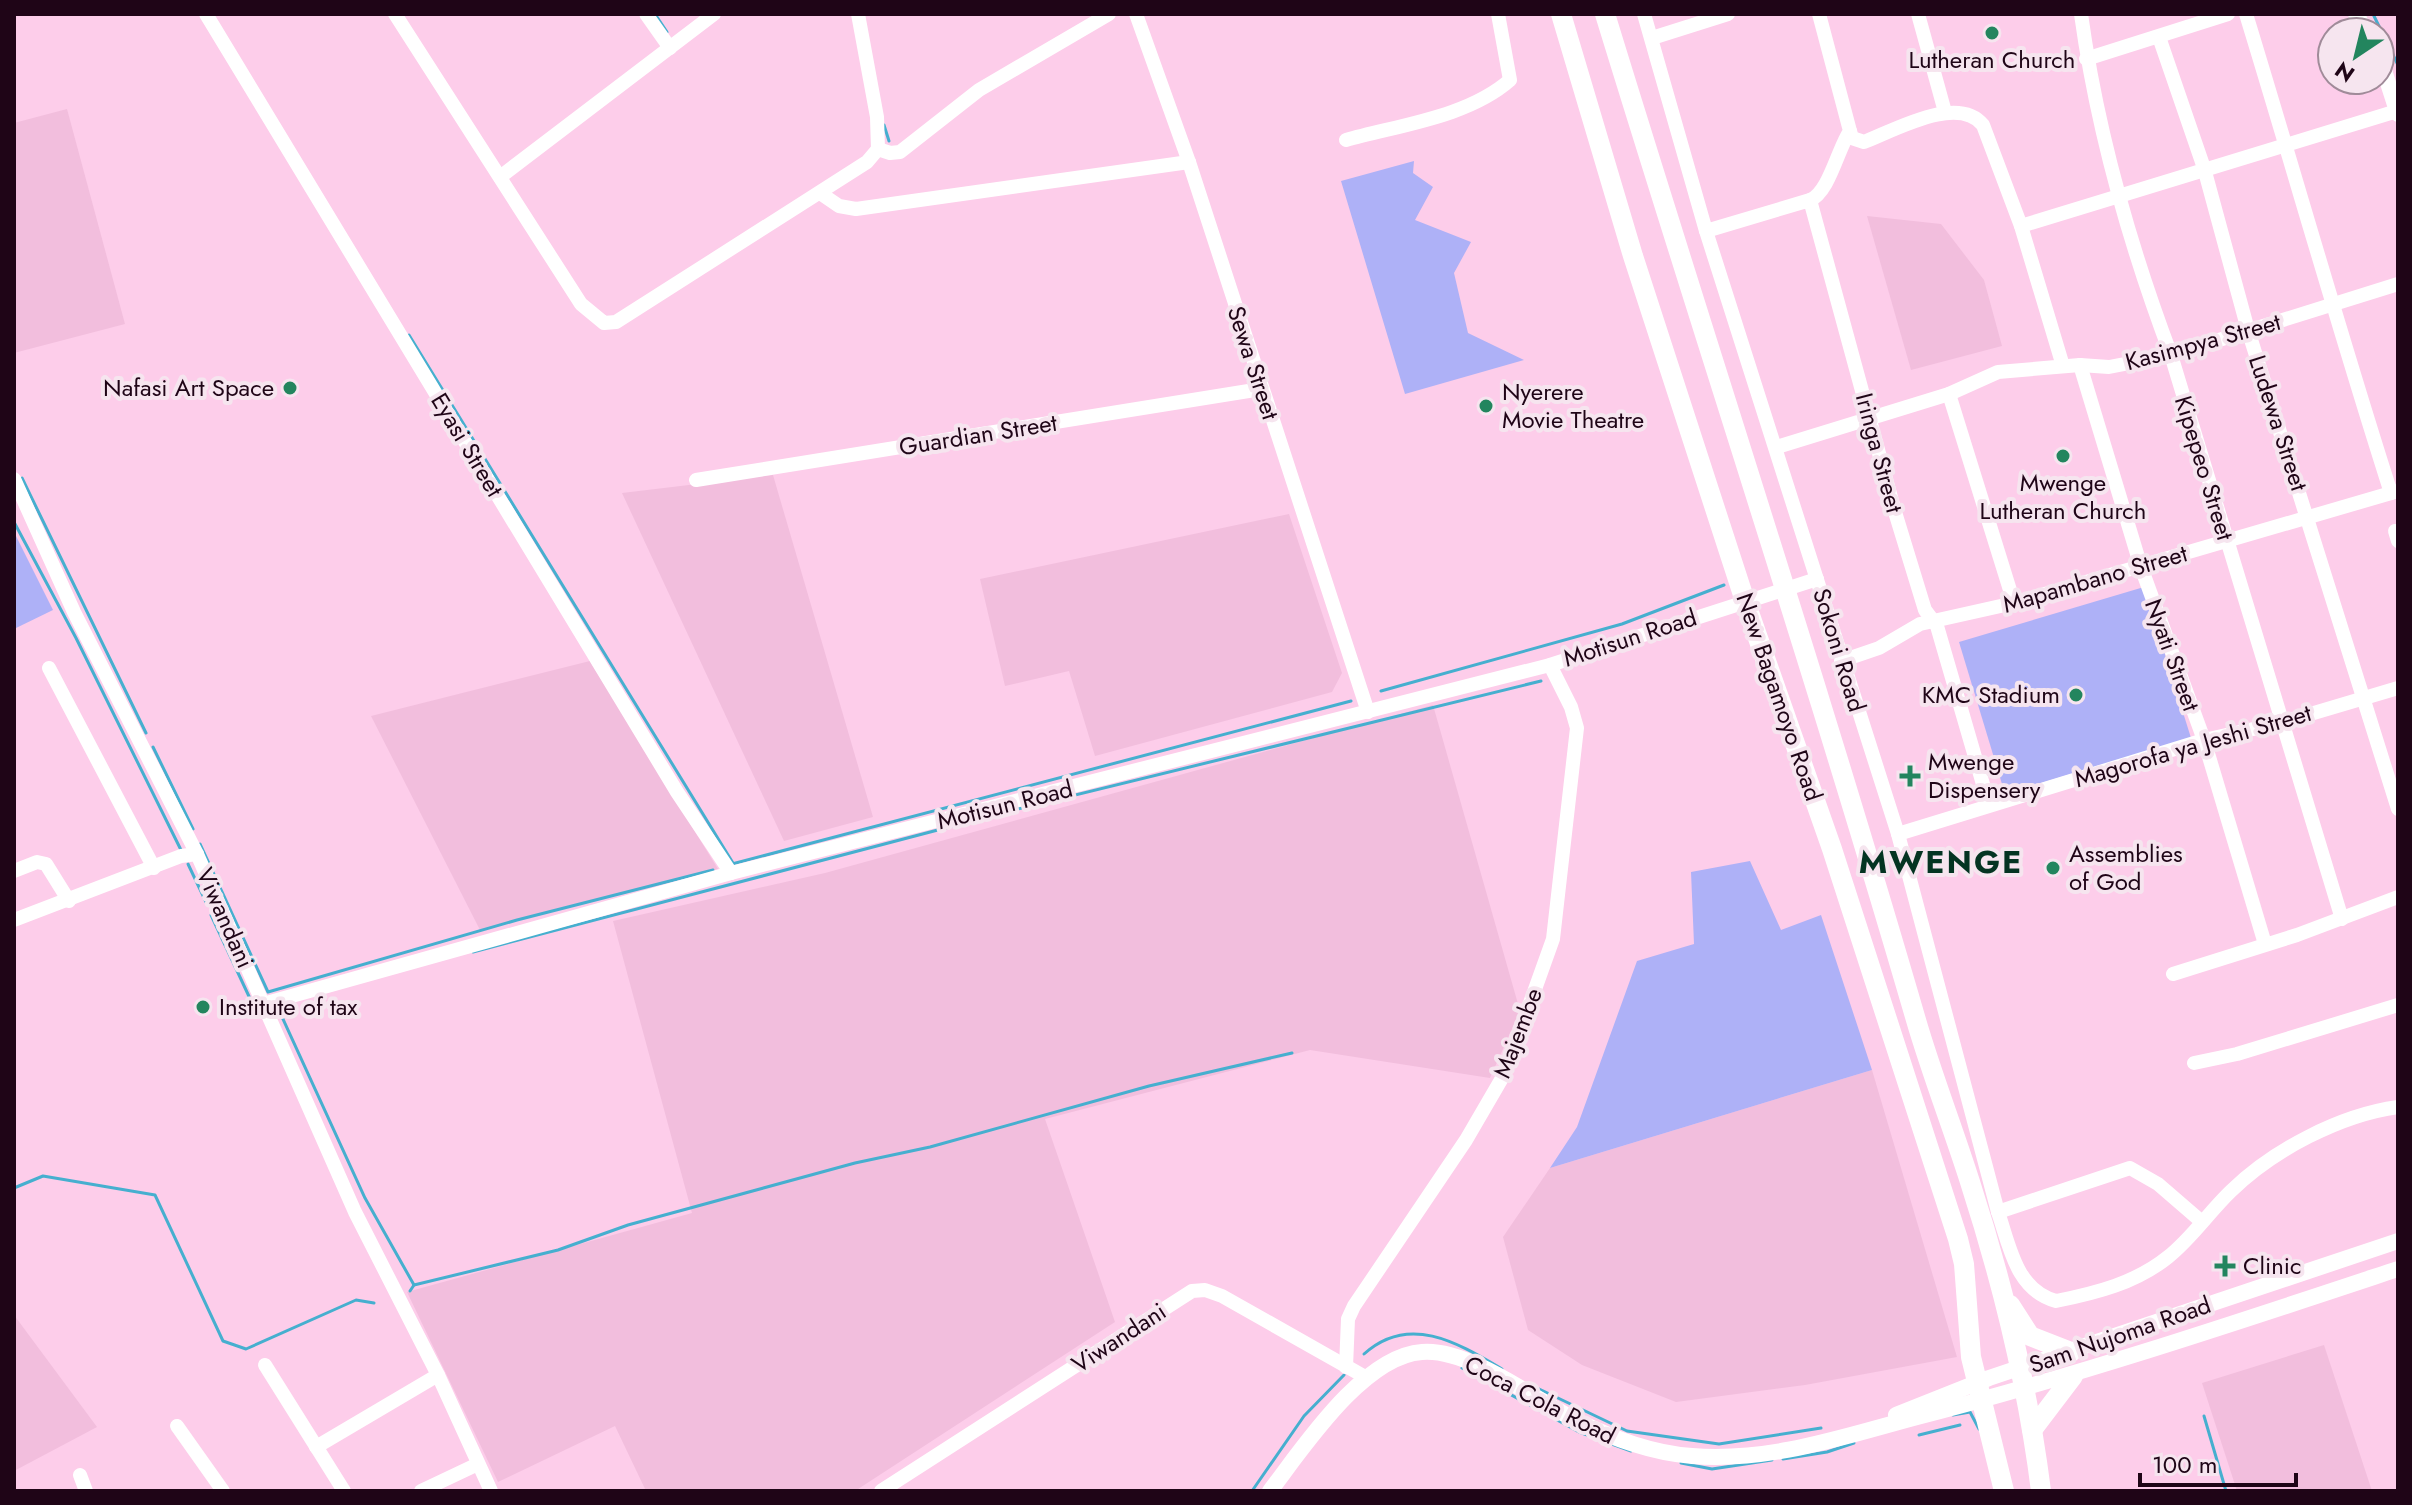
<svg xmlns="http://www.w3.org/2000/svg" width="2412" height="1505" font-family="Jost,sans-serif">
  <rect width="100%" height="100%" fill="#fdcdea"/>
  <g fill="#f2bedd">
    <polygon points="67,109 125,324 14,353 14,123"/>
    <polygon points="1867,216 1941,224 1984,280 2002,346 1911,370"/>
    <polygon points="773,475 873,817 784,841 622,493"/>
    <polygon points="1289,514 1342,673 1332,692 1095,756 1069,671 1005,686 980,579"/>
    <polygon points="590,661 718,869 480,930 371,716"/>
    <polygon points="1433,705 1520,1011 1490,1078 1310,1050 1045,1119 1115,1322 855,1491 646,1491 615,1426 498,1482 407,1292 692,1213 613,921 825,873"/>
    <polygon points="1872,1070 1957,1357 1805,1385 1676,1402 1582,1365 1528,1330 1503,1237 1550,1168"/>
    <polygon points="14,1315 97,1427 14,1471"/>
    <polygon points="2324,1345 2372,1491 2237,1491 2202,1383"/>
  </g>
  <g fill="#aeb1f7">
    <polygon points="1414,161 1413,173 1433,187 1415,220 1471,242 1454,273 1468,333 1524,360 1405,394 1341,181"/>
    <polygon points="14,532 53,610 14,629"/>
    <polygon points="2144,587 2191,738 2005,794 1959,642"/>
    <polygon points="1750,861 1781,930 1821,915 1872,1070 1550,1168 1577,1127 1637,961 1694,944 1691,872"/>
  </g>
  <g fill="none" stroke-linecap="round" stroke-linejoin="round">
    <g stroke="#46afcf" stroke-width="3">
      <polyline points="655,14 667,32"/>
      <polyline points="2373,14 2398,65"/>
      <polyline points="884,125 889,141"/>
      <polyline points="409,335 733,863"/>
      <polyline points="22,478 146,733"/>
      <polyline points="14,522 76,638 181,850"/>
      <polyline points="1381,691 1622,624 1724,585"/>
      <polyline points="153,747 193,829"/>
      <polyline points="200,844 268,992 517,920 713,870"/>
      <polyline points="188,864 206,902"/>
      <polyline points="732,864 1351,701"/>
      <polyline points="211,915 253,1005"/>
      <polyline points="473,952 1014,810 1541,681"/>
      <polyline points="277,1006 365,1198 414,1285"/>
      <polyline points="14,1188 43,1176 155,1195 223,1341 246,1349 356,1300 374,1303"/>
      <polyline points="410,1291 414,1285 558,1250 628,1225 855,1163 930,1147 1149,1086 1292,1053"/>
      <path d="M1364,1354C1409,1313 1458,1343 1502,1369"/>
      <polyline points="1462,1368 1579,1432 1631,1451"/>
      <polyline points="1537,1388 1627,1431 1719,1444 1821,1428"/>
      <polyline points="1953,1415 1970,1412 1979,1429"/>
      <polyline points="2204,1416 2226,1491"/>
      <polyline points="1919,1435 1960,1425"/>
      <polyline points="1783,1459 1827,1452 1854,1443"/>
      <polyline points="1681,1463 1712,1469 1772,1460"/>
      <polyline points="1252,1491 1304,1416 1344,1375"/>
    </g>
    <g stroke="#fff" stroke-width="14">
      <polyline points="206,14 677,792 731,873"/>
      <polyline points="395,14 581,304 604,323 616,322 867,162 878,149"/>
      <polyline points="646,14 670,48"/>
      <polyline points="858,14 877,117 878,149"/>
      <polyline points="1136,14 1189,162 1368,712"/>
      <path d="M1644,14L1706,231L1898,834L1998,1212C2010,1247 2016,1290 2056,1301C2096,1293 2136,1283 2168,1257C2192,1238 2209,1212 2231,1191C2273,1150 2340,1115 2398,1107"/>
      <polyline points="1918,14 1945,112"/>
      <path d="M2081,14C2097,130 2130,246 2171,355L2342,919"/>
      <path d="M2246,14C2295,174 2340,334 2391,493"/>
      <polyline points="2159,37 2204,168 2248,330 2398,809"/>
      <polyline points="1652,38 1728,14"/>
      <polyline points="2086,59 2228,14"/>
      <path d="M1850,131L1852,138L1864,142C1895,130 1958,94 1983,125L2021,226L2063,366"/>
      <path d="M1346,140C1399,125 1468,117 1510,80L1498,14"/>
      <polyline points="878,149 890,153 900,152 979,90 1109,14"/>
      <polyline points="500,177 714,14"/>
      <polyline points="820,193 839,206 856,209 1189,162"/>
      <path d="M1810,200C1829,193 1838,148 1850,131L1819,14"/>
      <polyline points="2021,226 2397,111"/>
      <polyline points="1706,231 1810,200 1895,512 1925,610 1937,626 1989,805"/>
      <polyline points="2080,365 2141,567 2204,740 2265,944"/>
      <polyline points="1949,394 2014,603"/>
      <polyline points="1777,447 1949,394 1998,372 2080,365 2109,367 2171,355 2398,284"/>
      <polyline points="14,479 74,612 197,854 355,1212 438,1375 491,1491"/>
      <polyline points="696,480 1261,389"/>
      <polyline points="2395,531 2398,541"/>
      <polyline points="1841,661 1879,648 1920,624 2014,603 2398,491"/>
      <polyline points="49,668 154,868"/>
      <polyline points="1898,834 2204,740 2280,723 2398,688"/>
      <polyline points="14,871 37,862 46,864 69,901"/>
      <polyline points="14,920 181,856 197,854"/>
      <polyline points="2173,974 2297,935 2398,897"/>
      <polyline points="263,1004 731,873 1550,665 1817,579"/>
      <polyline points="2194,1063 2237,1054 2398,1005"/>
      <polyline points="1998,1212 2130,1168 2158,1184 2202,1222"/>
      <polyline points="265,1365 344,1491"/>
      <polyline points="1346,1367 1348,1319 1354,1306 1466,1140 1505,1073 1553,939 1577,728 1571,707 1550,665"/>
      <polyline points="177,1426 223,1491"/>
      <polyline points="316,1447 438,1375"/>
      <polyline points="80,1475 86,1491"/>
      <polyline points="421,1491 478,1464"/>
      <polyline points="881,1491 1192,1291 1205,1290 1222,1296 1367,1378"/>
    </g>
    <g stroke="#fff" stroke-width="16">
      <polyline points="2356,14 2366,32"/>
      <polyline points="2380,58 2398,114"/>
      <polyline points="1896,1415 1989,1378 2398,1241"/>
      <path d="M1270,1491C1303,1448 1363,1356 1422,1352C1469,1348 1537,1401 1579,1422C1615,1439 1652,1453 1692,1456C1771,1462 1842,1437 1917,1417C2080,1375 2238,1322 2398,1269"/>
    </g>
    <g stroke="#fff" stroke-width="20">
      <polyline points="1561,14 1633,256 1745,601 1832,849 1958,1239 1964,1264 1971,1357 2004,1491"/>
      <path d="M1605,14C1708,350 1818,683 1916,1020C1932,1075 1953,1128 1970,1182C2002,1281 2028,1387 2041,1491"/>
      <polyline points="2010,1305 2030,1336 2071,1352"/>
      <polyline points="2032,1430 2073,1376"/>
    </g>
  </g>
  <g fill="#23855e" stroke="#f6e5ef" stroke-width="3">
    <circle cx="1992" cy="33" r="8"/>
    <circle cx="290" cy="388" r="8"/>
    <circle cx="1486" cy="406" r="8"/>
    <circle cx="2063" cy="456" r="8"/>
    <circle cx="2076" cy="695" r="8"/>
    <path d="M1906 764h8v8h8v8h-8v8h-8v-8h-8v-8h8z"/>
    <circle cx="2053" cy="868" r="8"/>
    <circle cx="203" cy="1007" r="8"/>
    <path d="M2221 1254h8v8h8v8h-8v8h-8v-8h-8v-8h8z"/>
  </g>
  <g text-anchor="middle" stroke-width="8" stroke-linejoin="round" paint-order="stroke">
    <g font-size="24" fill="#1f0517" stroke="#f6e5ef" text-anchor="start">
      <text x="1992" y="68" text-anchor="middle">Lutheran Church</text>
      <text x="274" y="396" text-anchor="end">Nafasi Art Space</text>
      <text x="1502" y="400">Nyerere<tspan x="1502" dy="28">Movie Theatre</tspan></text>
      <text x="2063" y="491" text-anchor="middle">Mwenge<tspan x="2063" dy="28">Lutheran Church</tspan></text>
      <text x="2060" y="703" text-anchor="end">KMC Stadium</text>
      <text x="1928" y="770">Mwenge<tspan x="1928" dy="28">Dispensery</tspan></text>
      <text x="2069" y="862">Assemblies<tspan x="2069" dy="28">of God</tspan></text>
      <text x="219" y="1015">Institute of tax</text>
      <text x="2243" y="1274">Clinic</text>
    </g>
    <g font-size="24" fill="#1f0517" stroke="#f6e5ef">
      <text transform="translate(2203 342) rotate(-15)" y="8">Kasimpya Street</text>
      <text transform="translate(1253 363) rotate(72)" y="8">Sewa Street</text>
      <text transform="translate(2278 423) rotate(72)" y="8">Ludewa Street</text>
      <text transform="translate(978 435) rotate(-9)" y="8">Guardian Street</text>
      <text transform="translate(467 445) rotate(59)" y="8">Eyasi Street</text>
      <text transform="translate(1879 453) rotate(75)" y="8">Iringa Street</text>
      <text transform="translate(2204 468) rotate(73)" y="8">Kipepeo Street</text>
      <text transform="translate(2095 579) rotate(-16)" y="8">Mapambano Street</text>
      <text transform="translate(1630 638) rotate(-18)" y="8">Motisun Road</text>
      <text transform="translate(1839 650) rotate(73)" y="8">Sokoni Road</text>
      <text transform="translate(2172 655) rotate(70)" y="8">Nyati Street</text>
      <text transform="translate(1779 697) rotate(71)" y="8">New Bagamoyo Road</text>
      <text transform="translate(2193 746) rotate(-16)" y="8">Magorofa ya Jeshi Street</text>
      <text transform="translate(1005 805) rotate(-14)" y="8">Motisun Road</text>
      <text transform="translate(225 918) rotate(66)" y="8">Viwandani</text>
      <text transform="translate(1518 1033) rotate(-69)" y="8">Majembe</text>
      <text transform="translate(2120 1335) rotate(-19)" y="8">Sam Nujoma Road</text>
      <text transform="translate(1119 1338) rotate(-33)" y="8">Viwandani</text>
      <text transform="translate(1540 1400) rotate(27)" y="8">Coca Cola Road</text>
    </g>
    <g font-size="32" font-weight="bold" letter-spacing="2" fill="#043422" stroke="#f6e5ef">
      <text x="1941" y="873">MWENGE</text>
    </g>
  </g>
  <rect width="2412" height="1505" fill="none" stroke="#1f0517" stroke-width="32"/>
  <g transform="translate(2356 56) rotate(215)"><circle r="38" fill="#f6e5ef" stroke="#a08b99" stroke-width="2"/>
  <path d="M0-6L14 30L0 20L-14 30Z" fill="#23855e"/>
  <text y="-12" font-size="22" font-weight="bold" text-anchor="middle" fill="#1f0517">N</text>
  </g>
  <path d="M2140 1473v12h156v-12" fill="none" stroke="#1f0517" stroke-width="4"/>
  <text x="2152" y="1473" font-size="24" fill="#1f0517" stroke="#f6e5ef" stroke-width="6" paint-order="stroke">100 m</text>
</svg>
